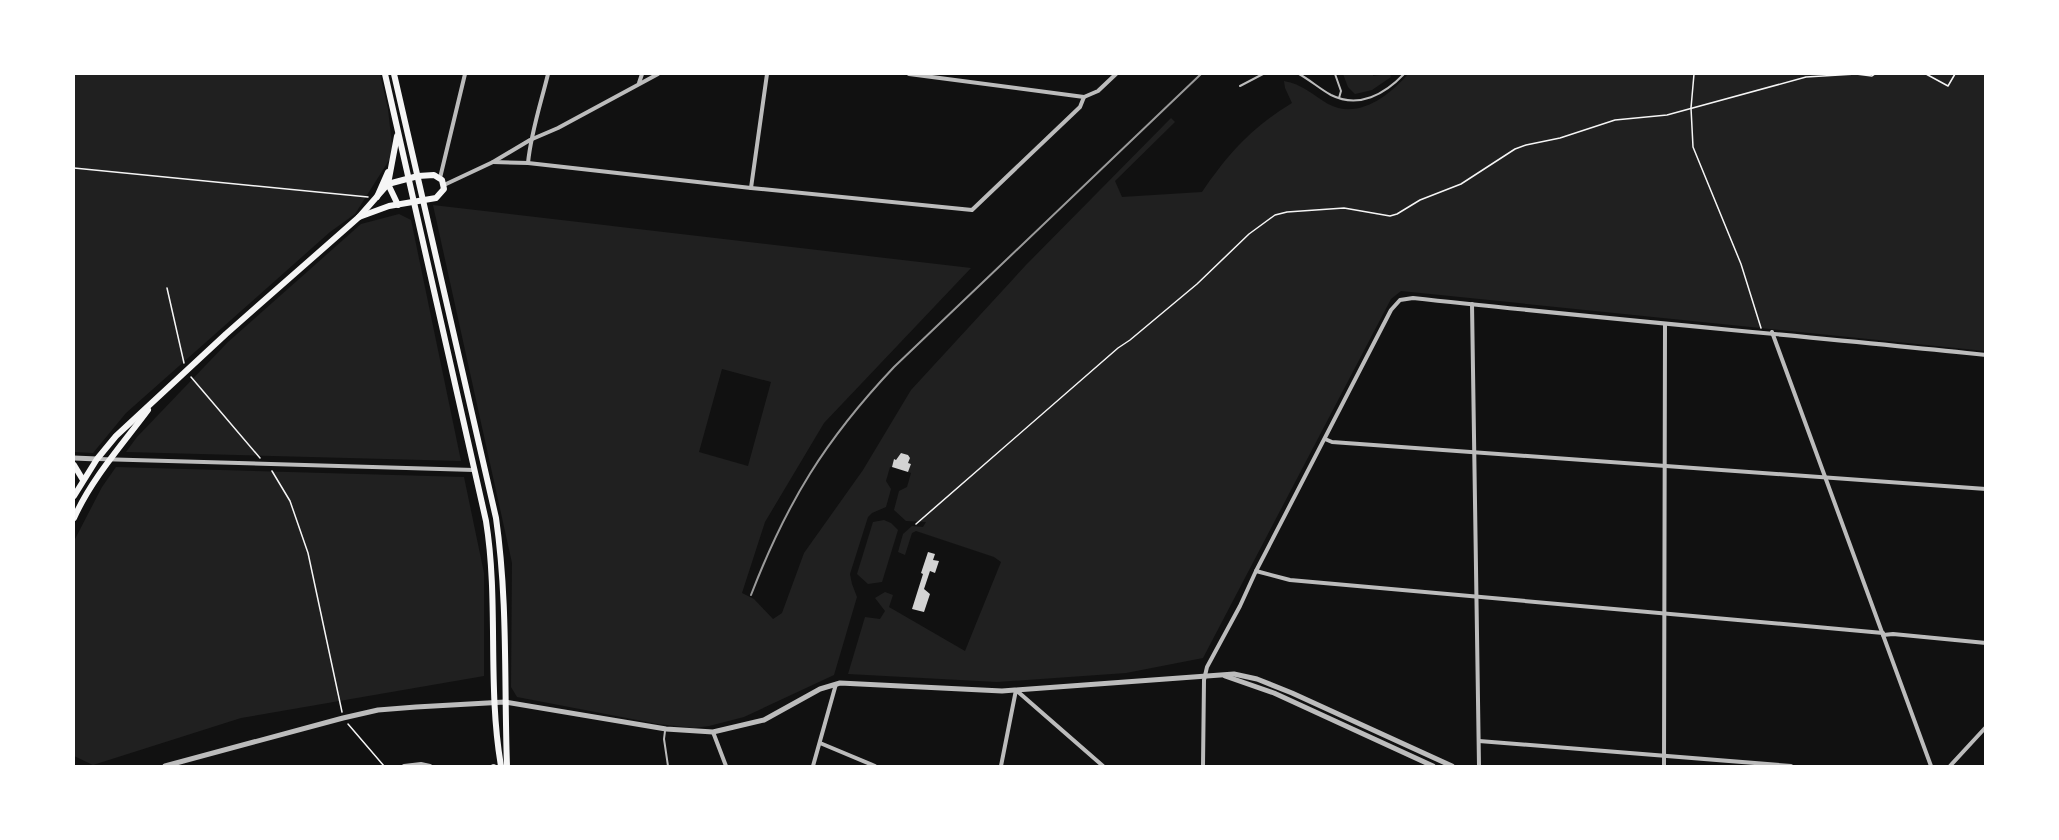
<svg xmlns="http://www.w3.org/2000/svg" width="2059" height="840" font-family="Jost,sans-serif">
  <rect width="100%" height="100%" fill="#111"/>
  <g fill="#202020" fill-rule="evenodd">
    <polygon points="74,74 380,74 388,109 393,154 355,214 330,232 126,413 93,453 74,452"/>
    <polygon points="1343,74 1373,74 1373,76 1390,74 1391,77 1372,90 1355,94 1348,87"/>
    <path d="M1408,74H1985V351L1401,291L1391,299L1203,658L1126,673L997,682L848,674L865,617L880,619L885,611L875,598L885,592L893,595L889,607L965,651L1001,562L994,557L916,531L912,533L905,555L898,552L903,534L912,526L923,527L926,522L906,521L894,510L899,491L907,487L911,473L908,472L911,464L908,463L910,458L908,455L901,453L896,460L894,459L892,467H890L886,481L891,489L886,507L872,513L868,517L850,574L852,584L857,597L834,675L744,717L709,726L694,728L658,724L517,697L511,687L512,563L433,205L971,268L824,423L765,522L742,593L754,599L773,619L782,613L804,553L863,470L911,390L1026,265L1171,118L1175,122L1115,181L1122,197L1202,192C1228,154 1251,128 1292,103L1285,88L1284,81C1302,84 1313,95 1328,104C1358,120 1389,96 1408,74ZM722,369L771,382L748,466L699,452Z"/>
    <polygon points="399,214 411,220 461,461 126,452 137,437 228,342 361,224"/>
    <polygon points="116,467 464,477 484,573 484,676 241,718 93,765 74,756 74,541 102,487"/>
    <polygon points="884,520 891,523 898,530 882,582 868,584 857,574 873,522"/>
  </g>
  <g fill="#d3d3d3">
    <polygon points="901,453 908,455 910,458 908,463 911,464 908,472 892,467 894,459 896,460"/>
    <polygon points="928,552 935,554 933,560 939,561 935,573 930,571 924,589 930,594 924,612 912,609 923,574 921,573"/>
  </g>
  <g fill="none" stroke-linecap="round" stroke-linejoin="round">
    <g stroke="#f5f5f5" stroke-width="1.5">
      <polyline points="1694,74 1691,108 1693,147 1741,264 1761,328"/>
      <polyline points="1926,74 1948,86 1955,74"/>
      <polyline points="74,168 368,197"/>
      <polyline points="167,288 184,363"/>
      <polyline points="191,377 260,458"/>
      <polyline points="272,471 290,501 308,553 342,712"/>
      <polyline points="916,524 1118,348 1130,340 1197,284 1249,234 1275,215 1287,212 1344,208 1390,216 1397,214 1420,200 1461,184 1515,149 1526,145 1560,138 1615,120 1667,115 1806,77 1856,74 1872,76 1875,74"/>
      <polyline points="348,724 384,766"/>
    </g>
    <g stroke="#bcbcbc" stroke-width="2">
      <path d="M1299,74C1310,80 1320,89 1331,95C1359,109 1385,94 1404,74"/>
      <polyline points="1335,74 1341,91 1339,98"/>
      <polyline points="1240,86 1263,74"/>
      <polyline points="665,731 664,739 668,766"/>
    </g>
    <g stroke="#bcbcbc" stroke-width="4">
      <polyline points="909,74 1084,97"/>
      <polyline points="639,83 642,74"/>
      <polyline points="493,162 528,163 751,188 972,210 1080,107 1084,97 1098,91 1116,74"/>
      <path d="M528,163C531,132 541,103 548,74"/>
      <polyline points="440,178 465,74"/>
      <polyline points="444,185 493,162 530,140 558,128 658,74"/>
      <polyline points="751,188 767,74"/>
      <polyline points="1472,304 1479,766"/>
      <polyline points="1772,332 1931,766"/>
      <polyline points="1325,439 1332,442 1986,489"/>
      <polyline points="98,459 474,470"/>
      <polyline points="1256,571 1290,580 1883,633"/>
      <polyline points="1883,635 1893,634 1986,643"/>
      <polyline points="713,732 726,766"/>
      <polyline points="1479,741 1791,766"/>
      <polyline points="820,743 875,766"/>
      <polyline points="404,766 421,764 430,766"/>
      <polyline points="493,766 494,766"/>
      <polyline points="813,766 836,684"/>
      <polyline points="1001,766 1016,690 1103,766"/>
      <path d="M1203,766L1204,680L1207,667L1240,606L1256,571L1391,310L1400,300L1413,298C1604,319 1795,335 1986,355"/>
      <polyline points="1664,766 1665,325"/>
      <polyline points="1950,766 1986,727"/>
    </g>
    <g stroke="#bcbcbc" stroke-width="5">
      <polyline points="74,458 97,459"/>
      <polyline points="1225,676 1274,693 1433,766"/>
      <polyline points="165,766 343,718 378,710 416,707 505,702 666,729 713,732 764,720 820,689 840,683 1002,691 1234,674 1257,679 1292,693 1452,766"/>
    </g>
    <g stroke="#f5f5f5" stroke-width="6">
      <polyline points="388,184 398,205"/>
      <polyline points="359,217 389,206 436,198 444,189 442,180 434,175 418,176 388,184"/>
      <polyline points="74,465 83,480"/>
      <polyline points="74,496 97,459 116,436 226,334 359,217 388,184"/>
      <path d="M74,518C92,478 122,445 148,410"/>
    </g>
    <g stroke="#f5f5f5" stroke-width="6">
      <path d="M385,74L486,521C499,602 487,685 501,766"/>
      <path d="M394,74L496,518C508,601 504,683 507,766"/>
      <polyline points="388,184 397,136"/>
      <polyline points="377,197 388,172"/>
    </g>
    <path stroke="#9a9a9a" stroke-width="2" d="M751,595C787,502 825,440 894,367L1201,74"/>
  </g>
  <rect width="2059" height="840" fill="none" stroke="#ffffff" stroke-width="150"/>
</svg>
